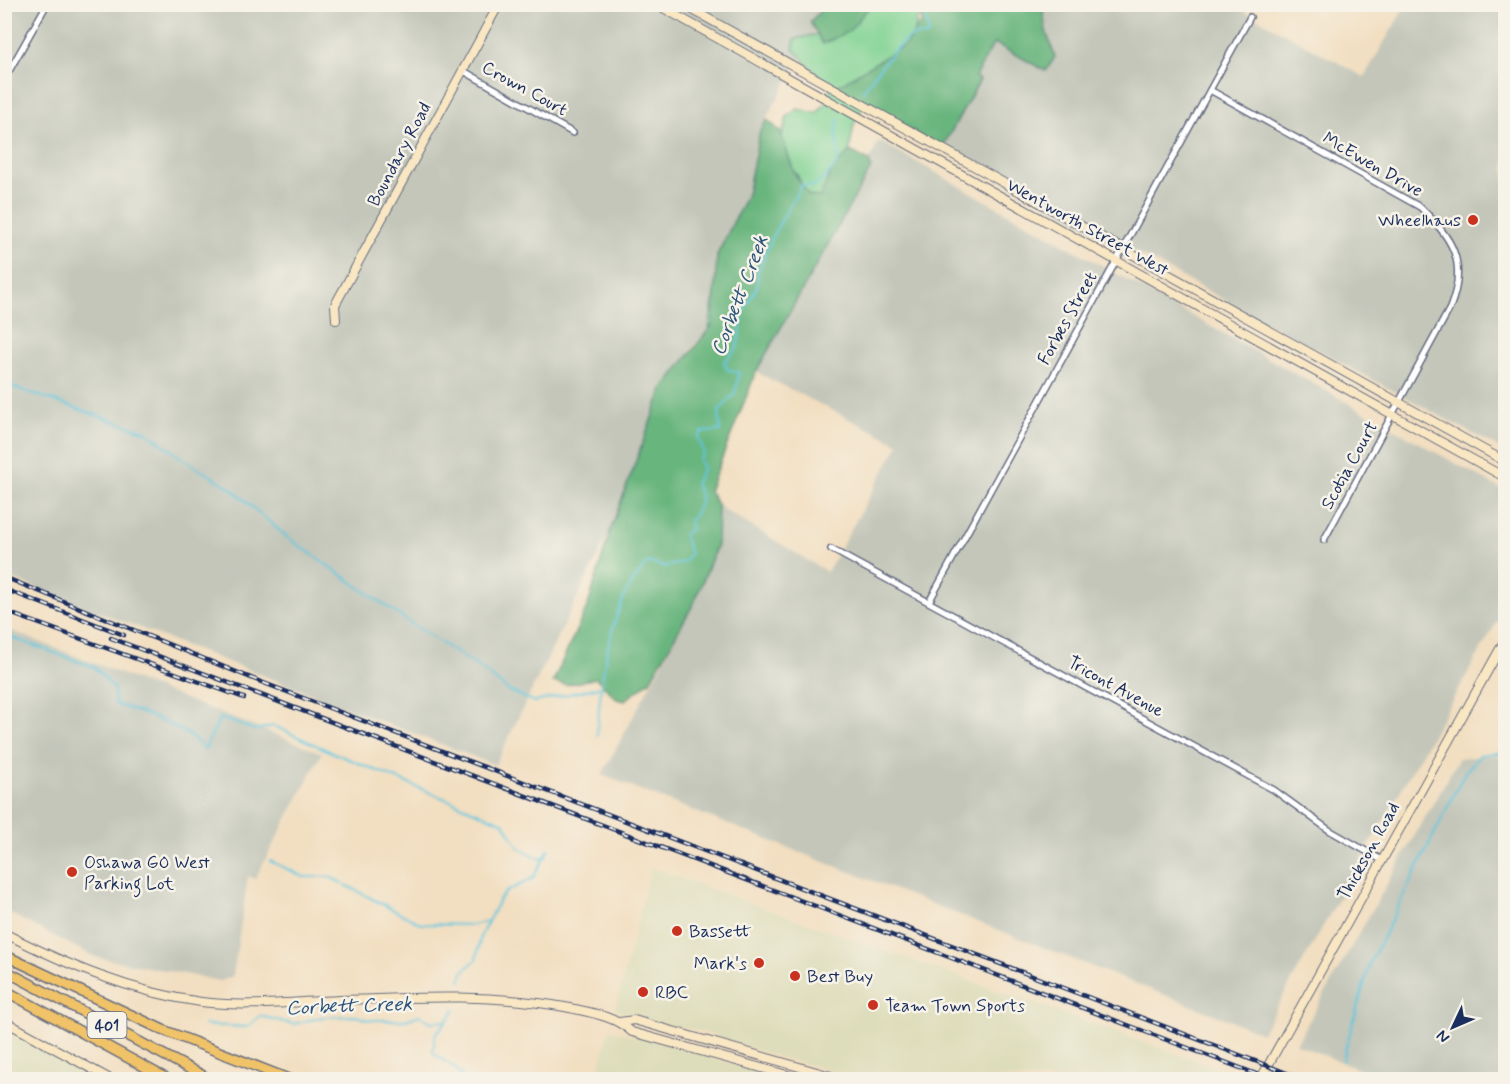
<svg xmlns="http://www.w3.org/2000/svg" width="1510" height="1084" font-family="Mynerve,sans-serif">
  <rect width="100%" height="100%" fill="#f7f3e8"/>
  <filter id="ink" filterUnits="userSpaceOnUse"><feTurbulence type="fractalNoise" baseFrequency=".0167" numOctaves="2"/><feDisplacementMap in="SourceGraphic" scale="12" xChannelSelector="R" yChannelSelector="G"/><feConvolveMatrix kernelMatrix="1 2 1 2 8 2 1 2 1" color-interpolation-filters="sRGB"/></filter>
  <filter id="wash" filterUnits="userSpaceOnUse"><feTurbulence type="fractalNoise" baseFrequency=".008" numOctaves="4" result="noise"/><feDisplacementMap in="SourceGraphic" scale="24" xChannelSelector="R" yChannelSelector="G"/><feGaussianBlur stdDeviation="1.35" result="paint"/><feColorMatrix in="noise" values="0 0 0 0 0 0 0 0 0 0 0 0 0 0 0 0 0 1.4 0 .05"/><feComposite in="paint" operator="in"/></filter>
  <g filter="url(#wash)">
    <rect width="100%" height="100%" fill="#f2dec0"/>
    <g fill="#deddbb">
      <polygon points="651,868 1247,1079 866,1079 774,1056 700,1031 657,1023 615,1010"/>
      <polygon points="5,1030 80,1074 87,1078 5,1079"/>
      <polygon points="609,1030 662,1043 790,1080 596,1080"/>
    </g>
    <g fill="#c3c6b9">
      <polygon points="4,5 826,5 810,22 815,31 760,130 747,195 717,255 713,324 690,350 610,531 495,765 5,576"/>
      <polygon points="1042,5 1233,5 1364,77 1406,5 1505,5 1505,451 942,148 979,80 975,77 994,43 1046,71 1055,57 1046,31"/>
      <polygon points="879,141 1505,491 1505,608 1262,1033 602,775 694,603 717,545 718,506 827,572 899,444 756,372 867,176 869,161"/>
      <polygon points="7,629 322,753 255,879 248,876 233,976 221,981 95,957 5,911 4,634"/>
      <polygon points="1505,755 1505,1079 1383,1079 1296,1044 1459,758"/>
    </g>
    <polygon fill="#82d394" stroke="#4e8179" stroke-width="1.5" points="855,5 919,5 915,31 901,61 867,99 854,124 844,182 708,335 713,302 735,252 802,187 798,176 777,154 787,117 797,109 817,113 828,100 830,89 793,49 795,39 818,34"/>
    <g fill="#69b57e" stroke="#42726e" stroke-width="1.5">
      <polygon points="826,5 826,4 871,5 849,31 823,44 810,22"/>
      <polygon points="914,5 1042,5 1046,31 1055,57 1046,71 994,43 975,77 980,80 942,148 834,88 905,45 922,21"/>
      <polygon points="767,120 780,131 794,172 809,196 820,197 831,171 850,151 869,161 871,168 756,372 709,491 718,506 717,545 694,603 650,681 624,701 617,699 596,678 566,685 553,682 589,602 610,531 663,388 713,324 717,255 747,195 760,130"/>
    </g>
    <g fill="none" stroke-linecap="round" stroke-linejoin="round">
      <g stroke="#60c6de" stroke-width="2">
        <path d="M863,91C873,77 898,41 912,36C917,35 922,36 927,36L929,33L922,4"/>
        <polyline points="4,384 147,432 187,462 228,486 287,537 406,620 483,670 507,690 535,702 599,687"/>
        <path d="M4,635L94,667L114,688L115,704C145,714 183,725 205,749L220,718L255,730L274,726L329,751L504,823L519,848L541,859L546,857"/>
        <path d="M597,735C600,687 605,641 624,597C630,585 640,573 647,562L665,567L684,562L690,554L684,534L691,530L689,521C700,510 705,498 695,484L703,468L699,460L704,453L698,437L702,432L720,431L719,411L735,393L739,373L727,369L724,362L737,348L744,310L757,287L758,272L774,233L802,185L816,186C823,179 832,171 837,163C843,151 831,137 840,119"/>
        <polyline points="270,861 304,877 330,877 421,924 473,925 488,921"/>
        <polyline points="460,981 464,970 476,960 481,935 499,900 506,892 533,878 549,849"/>
        <polyline points="446,1022 435,1035 433,1053 454,1067 465,1080"/>
        <polyline points="204,1025 247,1027 260,1016 293,1024 323,1017 356,1016 369,1020 406,1020 419,1015 431,1022 447,1021 455,1009"/>
        <polyline points="1342,1061 1370,963 1464,774 1480,755 1506,752"/>
      </g>
    </g>
  </g>
  <g filter="url(#ink)">
    <g fill="none" stroke-linecap="round" stroke-linejoin="round">
      <defs>
        <g id="street">
          <polyline points="462,70 573,133"/>
          <polyline points="4,80 47,4"/>
          <path d="M1210,90L1420,207C1453,238 1468,263 1450,308L1324,540"/>
          <polyline points="831,549 1274,790 1329,830 1380,859"/>
          <polyline points="929,602 1250,17"/>
        </g>
        <g id="secondary">
          <polyline points="656,4 1506,478"/>
          <polyline points="682,4 1506,462"/>
          <polyline points="336,320 335,305 499,4"/>
          <path d="M4,933C67,965 131,992 201,1002C240,1007 281,1003 320,1001C403,998 488,992 570,1008C593,1013 614,1016 632,1032L805,1080"/>
          <polyline points="4,1021 112,1080"/>
          <polyline points="620,1022 634,1020 845,1080"/>
          <polyline points="1260,1080 1506,638"/>
        </g>
        <g id="highway">
          <polyline points="4,955 163,1030 291,1080"/>
          <polyline points="4,970 211,1080"/>
          <polyline points="4,990 169,1080"/>
        </g>
      </defs>
      <use href="#street" stroke="#666c80" stroke-width="8"/>
      <use href="#secondary" stroke="#666c80" stroke-width="10"/>
      <use href="#highway" stroke="#666c80" stroke-width="12"/>
      <use href="#street" stroke="#fff" stroke-width="5"/>
      <use href="#secondary" stroke="#f9e7c3" stroke-width="8"/>
      <use href="#highway" stroke="#f1c369" stroke-width="9"/>
      <defs>
        <g id="rail">
          <polyline points="4,577 256,680 1305,1080"/>
          <polyline points="4,589 124,635"/>
          <polyline points="4,611 244,698"/>
          <polyline points="111,638 1272,1080"/>
        </g>
      </defs>
      <use href="#rail" stroke="#1b2f5e" stroke-width="4.5"/>
      <use href="#rail" stroke="#f7f3e8" stroke-width="2" stroke-dasharray="7" stroke-linecap="butt"/>
    </g>
  </g>
  <g fill="#c8321e" stroke="#f7f3e8" stroke-width="2">
    <circle cx="1473" cy="220" r="6"/>
    <circle cx="72" cy="872" r="6"/>
    <circle cx="677" cy="931" r="6"/>
    <circle cx="759" cy="963" r="6"/>
    <circle cx="795" cy="976" r="6"/>
    <circle cx="643" cy="992" r="6"/>
    <circle cx="873" cy="1005" r="6"/>
  </g>
  <g text-anchor="middle" stroke-width="5" stroke-linejoin="round" paint-order="stroke">
    <rect fill="#f7f3e8" stroke="#5d6a87" stroke-width="1.5" x="87.5" y="1012" width="39" height="26" rx="4.5"/>
    <g font-size="16" font-weight="bold" fill="#1b2f5e">
      <text x="107" y="1031">401</text>
    </g>
    <g font-size="18" fill="#1b2f5e" stroke="#f7f3e8">
      <text transform="translate(525 88) rotate(29)" y="6">Crown Court</text>
      <text transform="translate(399 154) rotate(-62)" y="6">Boundary Road</text>
      <text transform="translate(1373 164) rotate(30)" y="6">McEwen Drive</text>
      <text transform="translate(1088 227) rotate(29)" y="6">Wentworth Street West</text>
      <text transform="translate(1067 318) rotate(-61)" y="6">Forbes Street</text>
      <text transform="translate(1349 465) rotate(-61)" y="6">Scotia Court</text>
      <text transform="translate(1116 686) rotate(29)" y="6">Tricont Avenue</text>
      <text transform="translate(1368 851) rotate(-61)" y="6">Thickson Road</text>
    </g>
    <g font-size="18" fill="#1b2f5e" stroke="#f7f3e8" text-anchor="start">
      <text x="1461" y="226" text-anchor="end">Wheelhaus</text>
      <text x="84" y="868">Oshawa GO West<tspan x="84" dy="21">Parking Lot</tspan></text>
      <text x="689" y="937">Bassett</text>
      <text x="747" y="969" text-anchor="end">Mark's</text>
      <text x="807" y="982">Best Buy</text>
      <text x="655" y="998">RBC</text>
      <text x="885" y="1011">Team Town Sports</text>
    </g>
    <g font-size="20" font-style="italic" fill="#2c557e" stroke="#f7f3e8">
      <text transform="translate(739 295) rotate(-69)" y="7">Corbett Creek</text>
      <text transform="translate(349 1005) rotate(-2)" y="7">Corbett Creek</text>
    </g>
  </g>
  <rect width="1510" height="1084" fill="none" stroke="#f7f3e8" stroke-width="24"/>
  <g transform="translate(1453 1027) rotate(226)" stroke="#f7f3e8" stroke-width="4.5" paint-order="stroke">
  <path d="M0-4.5L10 22L0 15L-10 22Z" fill="#1b2f5e"/>
  <text y="-9" font-size="16" font-weight="bold" text-anchor="middle" fill="#1b2f5e">N</text>
  </g>
</svg>
